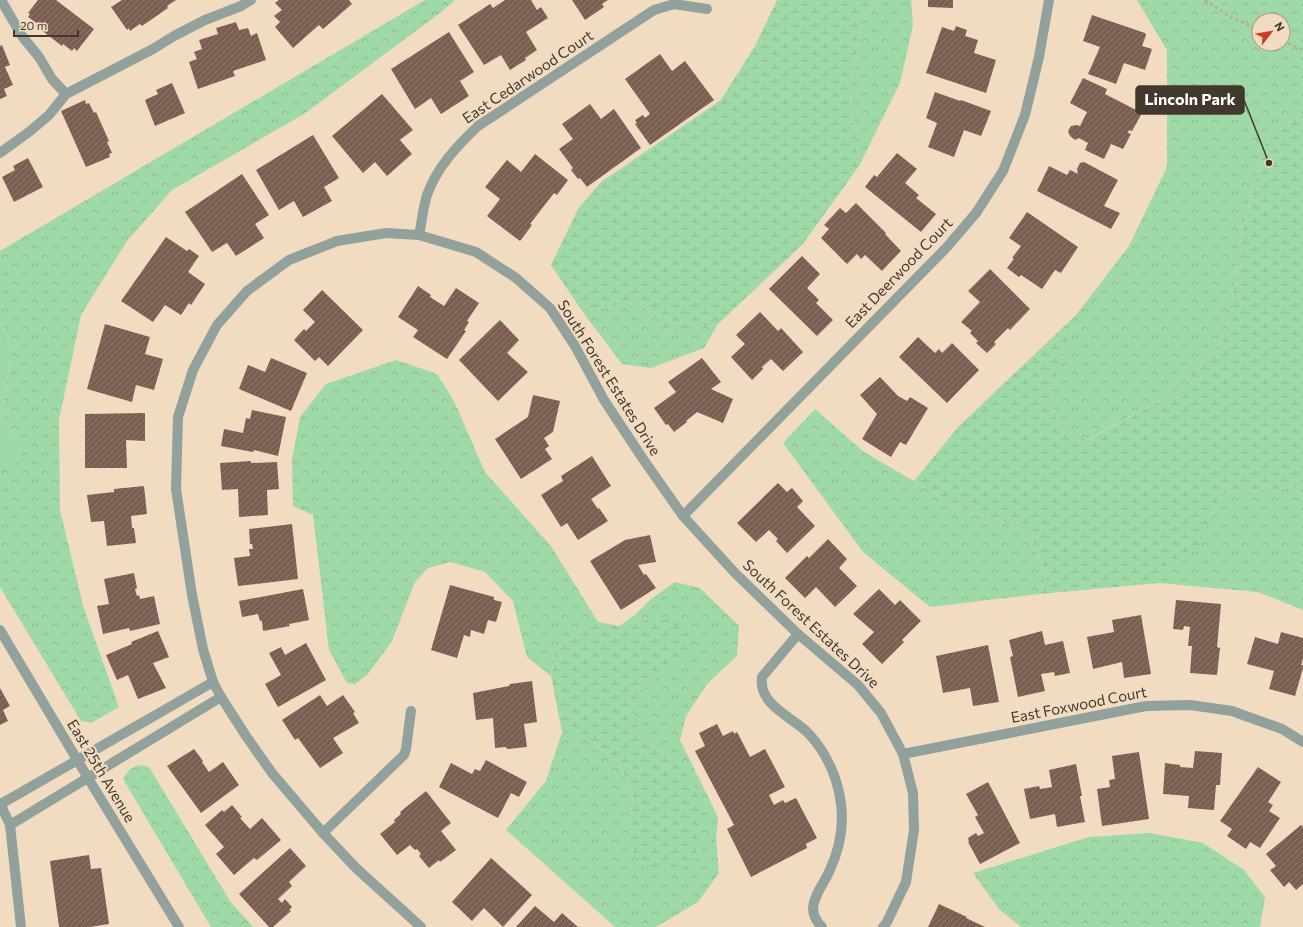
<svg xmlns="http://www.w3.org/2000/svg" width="1303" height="927" font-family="Commissioner,sans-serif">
  <defs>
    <pattern id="forest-crowns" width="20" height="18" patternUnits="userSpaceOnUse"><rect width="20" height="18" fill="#9fd9a8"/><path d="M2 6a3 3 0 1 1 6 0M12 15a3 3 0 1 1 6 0" fill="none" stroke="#8abb91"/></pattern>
    <pattern id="wetland-marsh" width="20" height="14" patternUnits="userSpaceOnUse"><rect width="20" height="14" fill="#9fd9a8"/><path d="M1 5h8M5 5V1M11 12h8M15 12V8" fill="none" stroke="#8abb91"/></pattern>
    <pattern id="building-hatch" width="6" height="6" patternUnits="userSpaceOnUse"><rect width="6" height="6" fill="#7b5e51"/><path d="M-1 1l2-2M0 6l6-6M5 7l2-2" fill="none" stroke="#8e786d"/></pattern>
  </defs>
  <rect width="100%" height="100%" fill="#f1dcc1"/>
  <polygon fill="#9fd9a8" points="0,322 3,324 12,353 1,411 20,451 14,469 0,461"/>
  <g fill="url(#forest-crowns)" fill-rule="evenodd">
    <polygon points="425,0 455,0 440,13 304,114 172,190 127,241 81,315 59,420 60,510 84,609 119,707 91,723 81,721 0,587 0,461 14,468 20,451 1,411 12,353 3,324 0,322 0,251"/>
    <polygon points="884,0 911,0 913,25 900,83 859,166 850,90 862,17"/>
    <path d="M1137,0H1303V114H1299L1266,142L1242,231L1227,336L1177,392L1086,440L1060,428L1050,402L1076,315L1129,246L1167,167V50ZM1259,20H1283V44H1259Z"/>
    <polygon points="638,302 670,332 718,324 704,348 651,368 622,364 582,311"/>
    <polygon points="396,360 437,374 454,401 485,472 551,546 598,622 575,633 555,652 551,676 527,657 513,601 485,572 450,562 428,568 415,582 392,641 368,674 355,684 347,683 329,650 313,515 293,506 292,460 300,417 326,384"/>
    <polygon points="815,409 864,452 960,508 1013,525 1031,539 1047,575 1040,594 930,607 863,552 783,443"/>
    <polygon points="1303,487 1303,610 1258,592 1159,583 1159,569 1177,558 1211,517 1224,493"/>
    <polygon points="675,582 700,588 739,626 737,656 707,684 686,716 680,740 718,817 716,838 719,873 698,902 656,927 615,927 506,830 546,781 562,732 596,744 619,763 633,795 630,825 673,760 652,746 634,721 634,700 658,675 680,665 651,619 619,626 635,615 651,599"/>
    <polygon points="138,765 149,767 230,901 253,927 211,927 123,779 129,770"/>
    <polygon points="1150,833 1203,843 1244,870 1265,897 1260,927 1021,927 999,909 973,873 1089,837"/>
  </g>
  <g fill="url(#wetland-marsh)">
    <polygon points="777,0 884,0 862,17 850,90 859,166 802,245 718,324 670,332 638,302 582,311 551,265 578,209 601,182 721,100 755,46"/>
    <polygon points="1299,114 1303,114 1303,487 1224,493 1211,517 1198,548 1159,569 1159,583 1040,594 1047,575 1031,539 1013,525 960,508 914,481 959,426 1076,315 1050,402 1060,428 1087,440 1177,392 1227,336 1242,231 1266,142"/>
    <polygon points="651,619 669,620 685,632 692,641 689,653 680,665 658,675 634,700 634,721 652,746 673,760 690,778 699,799 703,833 695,858 663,872 645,868 633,853 630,825 633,795 619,763 596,744 562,732 551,676 555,652 575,633 598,622 619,626"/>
  </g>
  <g fill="url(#building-hatch)">
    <polygon points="38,0 56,0 94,29 77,51 74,48 72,51 63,44 62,46 36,26 38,24 28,17 30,14 28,13"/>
    <polygon points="122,0 176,0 167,6 168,8 142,26 140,24 130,31 129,28 127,30 111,7"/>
    <polygon points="279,0 349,0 352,4 323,29 319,25 293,48 275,27 280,22 274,16 282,10 275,3"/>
    <polygon points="505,0 531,0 537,10 541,7 548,18 526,32 537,50 525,58 526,60 510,70 501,55 484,65 458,25 490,4 493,8"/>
    <polygon points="572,0 608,0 602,4 604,7 585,20"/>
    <polygon points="928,0 953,0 953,8 928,7"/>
    <polygon points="1092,15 1145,33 1146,35 1142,46 1152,49 1145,70 1124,63 1116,84 1088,74 1100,47 1083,41"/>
    <polygon points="236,22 239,30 248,28 251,36 257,33 266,60 233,71 235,76 198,89 189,62 197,59 194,52 202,49 199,40 218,34 216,28"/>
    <polygon points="956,26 967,30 965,36 978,40 974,53 996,60 986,93 926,73 942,27 954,31"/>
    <polygon points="449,32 474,72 460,81 469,96 441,114 431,98 415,109 391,69"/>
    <polygon points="2,45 10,65 5,67 13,85 4,89 7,96 0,99 0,46"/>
    <polygon points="660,54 672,71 685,61 714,100 650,145 635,124 637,123 635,120 643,115 645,118 650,114 625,79"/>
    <polygon points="1083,78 1107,89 1105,94 1142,113 1132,131 1129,130 1128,133 1131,134 1123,149 1111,144 1104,159 1085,150 1088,143 1079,138 1075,140 1070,136 1068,131 1071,126 1077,125 1080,126 1087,112 1070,103"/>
    <polygon points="172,83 185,113 155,126 145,100 158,94 156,90"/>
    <polygon points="935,92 960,101 961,100 991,111 981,136 964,130 954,157 928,147 937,123 926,118"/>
    <polygon points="382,94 413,130 400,140 412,154 387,176 375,162 363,173 332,136"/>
    <polygon points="85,100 86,104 89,103 94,113 96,112 109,141 107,142 112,153 109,154 110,157 86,167 61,111"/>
    <polygon points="590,104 601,119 614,109 641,148 587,187 580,178 578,179 571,170 573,168 559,149 573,139 562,124"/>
    <polygon points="313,135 339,178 324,187 332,201 303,217 294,201 279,210 256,170"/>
    <polygon points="897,153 917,169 905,183 919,195 916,198 936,214 921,232 865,187 874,175 877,177"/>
    <polygon points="535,154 568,180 557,195 554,193 530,224 532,225 520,241 487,216 500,199 485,187 507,160 521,172"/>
    <polygon points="28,158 43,187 14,202 2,177 15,170 13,166"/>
    <polygon points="1084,162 1118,180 1104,206 1120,213 1111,229 1037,191 1049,166 1067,175 1070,170 1078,174 1077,169 1080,163"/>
    <polygon points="242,174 269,215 255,224 264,238 236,256 227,243 212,252 185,212"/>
    <polygon points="856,203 886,233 885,234 901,251 882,271 865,255 861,259 857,254 847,264 821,238 829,229 824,225 840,208 846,213"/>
    <polygon points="1027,212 1078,247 1061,273 1055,270 1042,289 1021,275 1019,277 1007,268 1014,259 1012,258 1021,246 1009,238"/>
    <polygon points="166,237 187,251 189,249 199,256 188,272 205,284 191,305 189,303 181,315 165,305 153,322 121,301"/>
    <polygon points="802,256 820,274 807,288 819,300 816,303 833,320 817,336 769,289"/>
    <polygon points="990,269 1030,309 1010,330 1008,328 994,342 996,344 987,353 976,343 978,341 970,333 972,331 961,322 980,302 968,291"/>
    <polygon points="418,286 431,295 430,297 444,306 456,288 479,303 467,321 469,322 464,330 466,331 447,359 413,337 418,330 398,317"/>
    <polygon points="322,290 363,330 328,366 319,357 315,361 294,340 304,329 306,331 315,322 303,310"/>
    <polygon points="760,312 778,331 781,328 803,352 783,371 771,359 762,367 763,369 752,380 731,357 745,344 736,335"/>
    <polygon points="500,320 519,340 507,353 528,372 498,401 459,360"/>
    <polygon points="105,324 150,337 145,354 163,359 154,390 136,385 132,402 87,389"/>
    <polygon points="918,337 935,353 939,349 942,353 952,343 979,370 947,403 899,357"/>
    <polygon points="271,358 307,373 291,411 239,389 248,365 265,372"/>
    <polygon points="702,358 721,382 711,389 733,399 723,423 697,412 686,421 687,422 674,432 668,424 666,425 654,408 676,392 668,382"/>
    <polygon points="880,377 898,396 907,401 910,397 928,408 906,445 900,442 891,457 862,439 877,414 860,395"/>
    <polygon points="533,395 560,401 553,432 544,438 549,446 545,449 552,459 521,479 495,439 528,417"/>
    <polygon points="252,410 286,417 278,456 254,450 253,452 221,446 224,429 243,433 246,418 250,419"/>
    <polygon points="145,413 145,441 126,440 127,468 85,468 85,414"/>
    <polygon points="592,456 611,486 591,499 598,509 599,508 608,521 578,540 567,523 561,527 541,495 563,481 561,476"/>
    <polygon points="251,461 251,463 277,462 279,489 267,490 268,515 239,517 238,489 222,490 220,463"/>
    <polygon points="778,483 787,492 792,488 803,501 797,507 815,526 787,553 776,541 778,539 769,530 756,542 737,523"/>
    <polygon points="144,486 147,514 131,516 132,528 134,528 136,543 107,546 104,521 91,522 87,495 114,492 114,489"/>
    <polygon points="292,524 298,579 238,586 234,558 250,556 249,549 253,549 252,544 250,544 249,529"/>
    <polygon points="650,535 656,562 638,565 644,575 646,574 656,588 621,610 590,561 625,540"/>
    <polygon points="828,539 847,559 839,568 857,586 835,607 816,587 805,598 785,578 807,556 809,558"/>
    <polygon points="134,573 137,588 135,589 137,596 139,595 140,599 154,596 160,624 130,631 129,628 103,634 97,606 109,604 104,579"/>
    <polygon points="450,585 494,597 494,600 502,602 496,622 488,620 484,634 471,630 470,637 464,635 457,658 431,650"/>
    <polygon points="303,589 309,620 289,624 290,626 263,631 262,621 260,621 258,614 242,617 239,601"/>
    <polygon points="879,589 895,605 900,600 921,621 902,640 904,642 882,664 862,644 874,632 853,614"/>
    <polygon points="1176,600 1221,604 1217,647 1220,648 1217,675 1190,673 1192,646 1188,646 1190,627 1184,626 1183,630 1173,629"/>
    <polygon points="1141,615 1151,674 1124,678 1122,662 1093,669 1087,637 1114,632 1112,620"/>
    <polygon points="158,631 169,657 153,663 166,688 138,699 128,675 117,680 106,655 132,644 131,642"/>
    <polygon points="1042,631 1045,645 1063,641 1070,673 1055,676 1054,672 1041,674 1045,691 1018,697 1010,657 1013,656 1009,640"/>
    <polygon points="1281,632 1303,638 1303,659 1301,665 1303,665 1303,668 1295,696 1269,689 1274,671 1247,664 1255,637 1278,644"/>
    <polygon points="306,643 326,680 278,707 265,684 281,675 269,653 281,647 285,655"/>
    <polygon points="988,645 999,702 973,706 970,688 943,693 936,656"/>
    <polygon points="532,681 537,722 524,724 527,747 507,749 506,747 495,748 493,718 476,720 473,693 509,686 510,684"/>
    <polygon points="0,688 10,706 3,710 8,721 0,725"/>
    <polygon points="320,695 327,706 343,695 355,712 353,713 359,723 333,738 343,753 320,768 298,738 295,740 282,720"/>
    <polygon points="717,724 723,736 733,731 734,734 737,732 750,757 765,749 785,787 769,795 774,805 783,800 785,803 796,798 817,838 806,844 807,848 751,877 727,829 734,825 695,751 705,746 699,733"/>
    <polygon points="194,749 203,761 202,762 209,772 223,762 239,785 201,813 167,766"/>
    <polygon points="1195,751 1222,753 1220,785 1216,785 1214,810 1188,808 1189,796 1163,794 1165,763 1180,765 1180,767 1193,768"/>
    <polygon points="1139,752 1149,819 1102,826 1097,789 1110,787 1109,780 1115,779 1112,756"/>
    <polygon points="486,760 527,782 519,797 511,793 498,818 439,787 451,763 472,774 475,769 480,771"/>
    <polygon points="1076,764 1082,796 1080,796 1085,822 1057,827 1055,814 1030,819 1024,789 1039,786 1040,789 1052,787 1049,770"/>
    <polygon points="1258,767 1281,782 1268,802 1273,805 1269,811 1280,818 1260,848 1250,842 1246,849 1227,836 1232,829 1220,821"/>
    <polygon points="988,782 1020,843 980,864 968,842 969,841 968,838 976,833 978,836 984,833 975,817 978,815 966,794"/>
    <polygon points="426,791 451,823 441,831 456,850 440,862 439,860 429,868 419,856 421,854 417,849 415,850 410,845 397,855 380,834 395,822 394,820 401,814 400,812"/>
    <polygon points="232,805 242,817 240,818 250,829 262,818 281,840 257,860 254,858 234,875 216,854 224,847 205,825 222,810 224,812"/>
    <polygon points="1301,825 1303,827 1303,884 1296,890 1289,882 1284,887 1270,870 1276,866 1266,854"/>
    <polygon points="290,848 306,866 289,882 292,886 278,899 282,903 285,899 292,907 289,910 291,911 273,927 269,927 239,894"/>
    <polygon points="89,855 91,869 101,868 109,924 90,927 59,927 50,861"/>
    <polygon points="491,858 532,895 503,927 484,908 472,921 452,902"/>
    <polygon points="939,904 967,917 966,918 985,927 928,927"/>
    <polygon points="535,906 554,922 562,913 578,927 516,927"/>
  </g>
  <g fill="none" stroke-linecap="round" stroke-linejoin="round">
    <g stroke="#baa993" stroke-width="2.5" stroke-dasharray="3 3" stroke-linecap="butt">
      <polyline points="1205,0 1232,18 1259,30"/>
      <polyline points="1283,41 1303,50"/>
    </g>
    <g stroke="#92a19b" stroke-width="10">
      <polyline points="1,0 22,36 39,57 52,79 66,94"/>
      <polyline points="0,153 29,132 49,115 66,94 153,49 174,36 205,20 241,6 251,0"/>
      <path d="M419,235C422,222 423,207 427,195C437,167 457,146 478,126L654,10L674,4L707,9"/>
      <polyline points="683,516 947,247 976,213 1003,171 1025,115 1039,57 1049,0"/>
      <polyline points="0,630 88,778 179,927"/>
      <path d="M798,634L762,677C758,706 794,717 810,735C827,754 838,779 841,804C844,827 839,851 829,872C824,883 814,895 813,908C813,915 817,922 822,927"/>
      <polyline points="903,754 1146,706 1190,705 1232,711 1282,729 1303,742"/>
      <polyline points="0,803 10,825 21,927"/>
      <polyline points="1,804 213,682"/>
      <polyline points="10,825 221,697"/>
      <polyline points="323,833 404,755 406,749 411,711"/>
      <polyline points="421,927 356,868 323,833 272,773 246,736 221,697 213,682 203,649 192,595 176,489 178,417 193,370 217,325 247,291 289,260 337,241 386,233 419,235 476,252 516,278 550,308 575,346 604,400 643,459 683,516 735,573 798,634 858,685 881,713 903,754 913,793 914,830 906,882 887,922 883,927"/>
    </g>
  </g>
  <g text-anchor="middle" stroke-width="4" stroke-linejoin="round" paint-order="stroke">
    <g font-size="15" fill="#42392e" stroke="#f1dcc1">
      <text transform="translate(528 77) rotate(-34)" y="5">East Cedarwood Court</text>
      <text transform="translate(899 273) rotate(-46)" y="5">East Deerwood Court</text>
      <text transform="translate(609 378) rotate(58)" y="5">South Forest Estates Drive</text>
      <text transform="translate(811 624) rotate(43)" y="5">South Forest Estates Drive</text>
      <text transform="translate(1079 705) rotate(-11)" y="5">East Foxwood Court</text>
      <text transform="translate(101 771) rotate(59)" y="5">East 25th Avenue</text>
    </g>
  </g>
  <path fill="none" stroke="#42392e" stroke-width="1.5" d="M1269 163L1244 100"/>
  <circle fill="#42392e" stroke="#f1dcc1" stroke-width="1.5" cx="1269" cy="163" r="4"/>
  <rect fill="#42392e" stroke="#42392e" stroke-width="1.5" x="1136" y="86" width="108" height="28" rx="4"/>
  <g font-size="16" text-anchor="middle" font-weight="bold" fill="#fff">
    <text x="1190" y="105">Lincoln Park</text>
  </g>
  <g transform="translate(1271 32) rotate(59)"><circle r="19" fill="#f1dcc1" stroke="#ab9b86"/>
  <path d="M0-3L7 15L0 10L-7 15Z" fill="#c93e24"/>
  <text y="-6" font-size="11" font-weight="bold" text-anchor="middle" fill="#42392e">N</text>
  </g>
  <path d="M14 30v6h64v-6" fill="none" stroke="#42392e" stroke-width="2"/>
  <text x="20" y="30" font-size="12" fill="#42392e" stroke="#f1dcc1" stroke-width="3" paint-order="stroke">20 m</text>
</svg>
